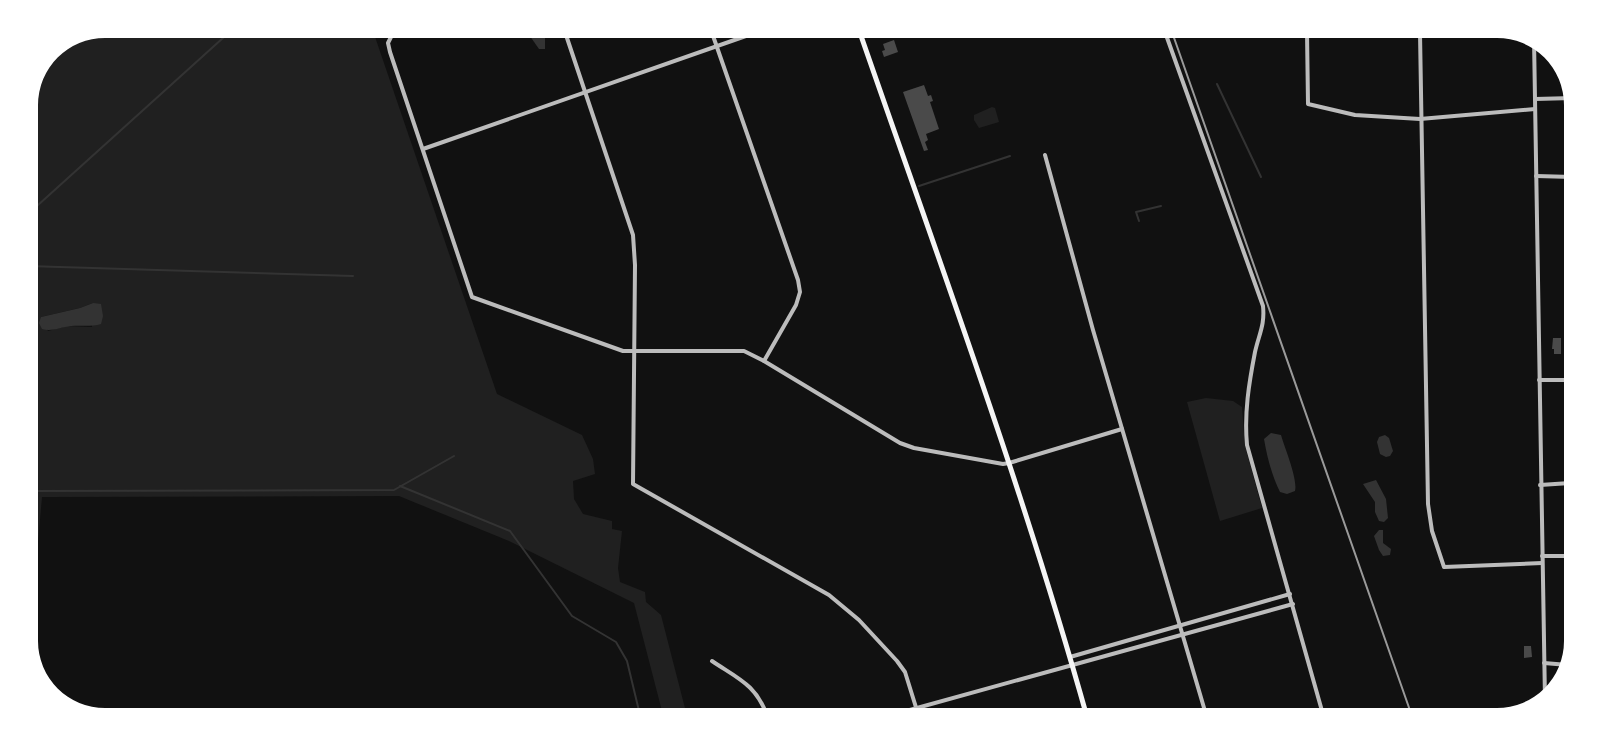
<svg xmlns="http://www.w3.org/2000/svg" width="1601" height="746" font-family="'PT Sans',sans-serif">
  <rect width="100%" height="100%" fill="#111"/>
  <g fill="#202020" fill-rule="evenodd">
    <path d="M105,27L372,28L497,394L582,435L593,459L595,474L573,481L574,499L583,514L612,521V529L622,531L618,568L620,582L645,592L646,602L661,615L687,716L663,715L634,603L509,541L399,496L42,497L33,599H27V100L50,49ZM93,303L92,327L67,326L48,331L41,317L80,308Z"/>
    <polygon points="992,107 995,108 999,122 979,128 974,120 974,115"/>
    <polygon points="1206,398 1233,401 1242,407 1245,446 1262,508 1220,521 1187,402"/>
  </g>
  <g fill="#333">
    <polygon points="525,29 539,29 545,37 545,49 539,49"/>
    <path d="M93,303L101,304L103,316L101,324C91,327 82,325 71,326C61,327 52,332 42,329L39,323L41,317L80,308Z"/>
    <path d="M1271,433L1281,435C1285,449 1298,479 1295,491L1287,494L1280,492C1272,476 1267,457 1264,439Z"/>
    <polygon points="1385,435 1389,438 1393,451 1390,456 1386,457 1380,454 1377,442 1379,437"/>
    <polygon points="1376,480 1386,499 1388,518 1384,522 1379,521 1375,512 1375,502 1363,484"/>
    <polygon points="1379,530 1383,530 1383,543 1391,549 1390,555 1383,556 1379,550 1374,536"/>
  </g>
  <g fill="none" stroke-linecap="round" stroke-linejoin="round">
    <g stroke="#333" stroke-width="2">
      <polyline points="1217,84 1261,177"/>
      <polyline points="919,186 1010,156"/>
      <polyline points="27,215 234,28"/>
      <polyline points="1139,221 1136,212 1161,206"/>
      <polyline points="27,266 353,276"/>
      <polyline points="400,486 510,531 572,616 616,642 627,661 640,715"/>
      <polyline points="27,491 394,490 454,456"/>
    </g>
  </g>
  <g fill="#4a4a4a">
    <polygon points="894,40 898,52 884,57 882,51 885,50 883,44"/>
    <polygon points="924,85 928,96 931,95 933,101 930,102 939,129 926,134 928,140 925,142 928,150 924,151 903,92"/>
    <polygon points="1553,338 1561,338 1561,354 1554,354 1554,349 1552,349"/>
    <polygon points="1524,646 1531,646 1532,657 1524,658"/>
  </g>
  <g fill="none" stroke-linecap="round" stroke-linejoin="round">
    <g stroke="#bcbcbc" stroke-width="4">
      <polyline points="411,28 392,35 388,43 390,52 472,297 623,351 744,351 764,361 900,443 914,448 1003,464 1009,463 1122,429"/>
      <polyline points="564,29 633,235 635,265 633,484 829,595 859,620 897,661 905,672 919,717"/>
      <polyline points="711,30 798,280 800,292 796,305 764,361"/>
      <path d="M1165,32L1263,306C1265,325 1259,334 1255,352C1249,383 1244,413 1247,445L1324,718"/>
      <polyline points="1307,32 1308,104 1355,115 1420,119 1535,109"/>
      <polyline points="1420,33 1428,504 1432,531 1444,567 1542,563"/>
      <polyline points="1534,39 1545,700"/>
      <polyline points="1535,99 1573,98"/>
      <polyline points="423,149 763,30"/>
      <polyline points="1045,155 1093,330 1207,718"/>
      <polyline points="1536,176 1573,177"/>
      <polyline points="1539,380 1571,380"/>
      <polyline points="1540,485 1570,483"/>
      <polyline points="1542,556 1569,556"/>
      <polyline points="1070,657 1290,594"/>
      <path d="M712,661C737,678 757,685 767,716"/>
      <polyline points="1544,663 1568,665"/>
      <polyline points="888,716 1293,604"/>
    </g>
    <path stroke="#f5f5f5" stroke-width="5" d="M859,30C938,258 1022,485 1087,717"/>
    <polyline stroke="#9a9a9a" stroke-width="2" points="1172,32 1413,719"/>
  </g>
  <path d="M0 0H1601V746H0ZM105 38H1497A67 67 0 0 1 1564 105V641A67 67 0 0 1 1497 708H105A67 67 0 0 1 38 641V105A67 67 0 0 1 105 38Z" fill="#fff" fill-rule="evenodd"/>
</svg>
